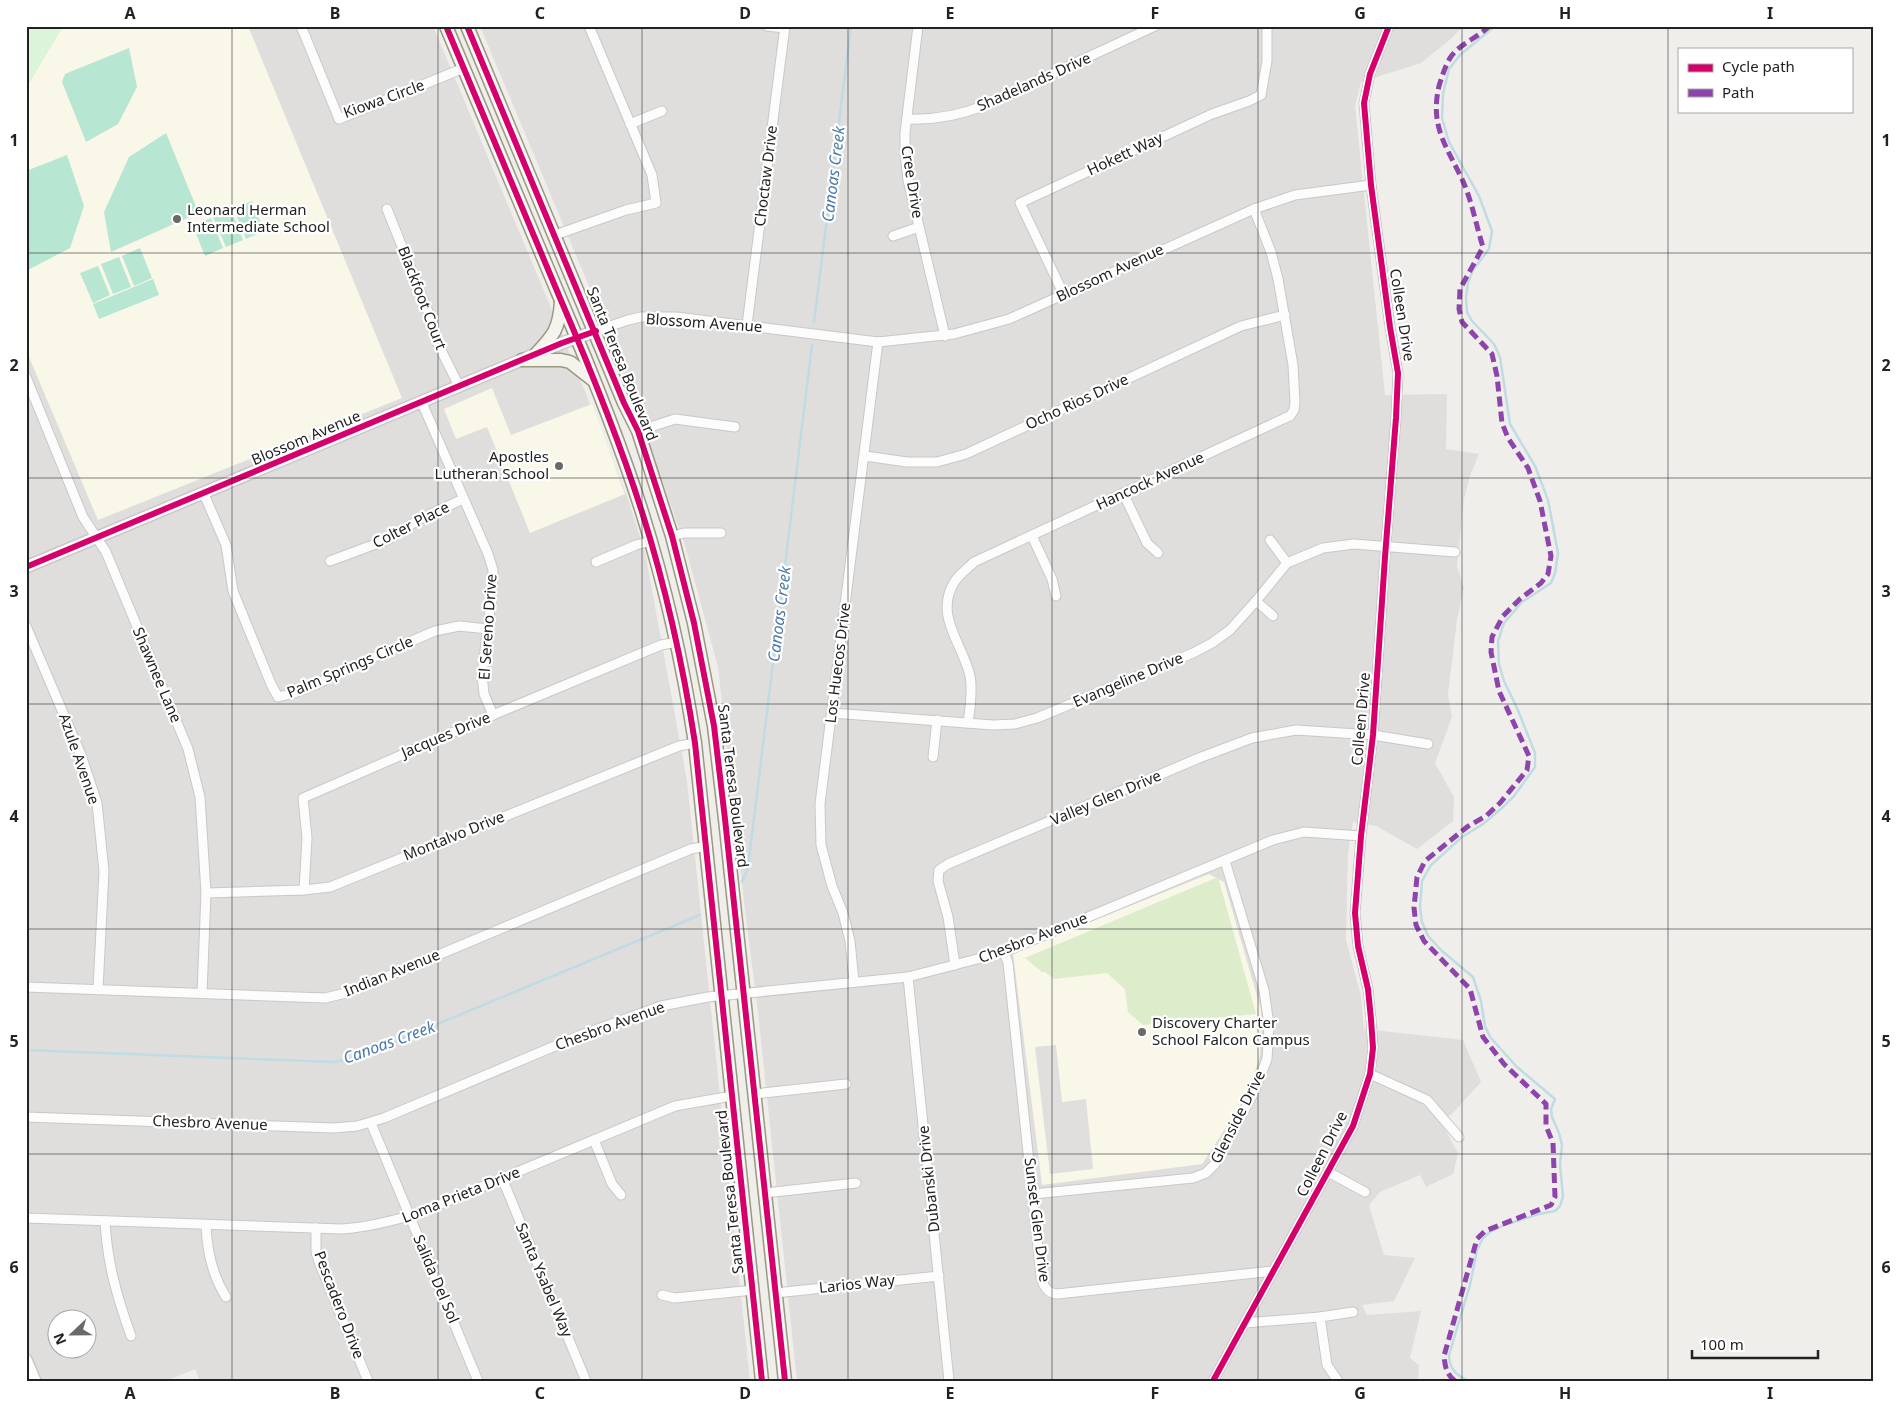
<svg xmlns="http://www.w3.org/2000/svg" width="1900" height="1407" font-family="'Noto Sans',sans-serif">
  <rect width="100%" height="100%" fill="#f0eeeb"/>
  <g fill="#dfdedc" fill-rule="evenodd">
    <path d="M26,26H433L557,322L627,496L645,552L687,781L750,1381H200L195,1369L166,1381H26ZM58,1320H88V1350H58Z"/>
    <polygon points="480,26 1463,26 1452,38 1421,63 1361,82 1355,106 1385,395 1447,394 1446,449 1479,454 1470,476 1464,499 1457,567 1464,587 1457,620 1448,694 1452,717 1435,763 1454,797 1453,821 1417,849 1376,826 1353,822 1348,853 1346,940 1361,996 1364,1029 1463,1040 1481,1082 1453,1113 1441,1122 1458,1153 1453,1174 1426,1187 1420,1175 1380,1192 1369,1205 1384,1255 1415,1258 1394,1301 1362,1305 1367,1315 1421,1311 1410,1358 1419,1365 1418,1381 797,1381 758,1012 745,910 718,667 684,542 609,334"/>
  </g>
  <g fill="#f8f7e8">
    <polygon points="63,26 248,26 402,398 98,520 26,350 26,88"/>
    <polygon points="492,388 511,435 592,404 625,494 530,533 487,427 456,439 444,409"/>
    <polygon points="1209,874 1224,882 1261,1010 1260,1055 1248,1094 1202,1164 1042,1185 1013,953"/>
  </g>
  <polygon fill="#ddeccb" points="1218,877 1256,1014 1143,1025 1128,1012 1125,989 1107,973 1054,979 1045,972 1042,972 1025,958"/>
  <polygon fill="#daf5da" points="26,26 63,26 26,88"/>
  <g fill="#b7e6d2">
    <polygon points="129,48 137,87 118,124 86,142 62,82 65,74"/>
    <polygon points="166,133 197,209 194,215 111,252 104,212 129,157"/>
    <polygon points="67,155 84,206 70,248 26,271 26,171"/>
    <polygon points="252,201 264,231 246,239 234,209"/>
    <polygon points="231,210 243,240 226,247 213,217"/>
    <polygon points="211,218 223,248 205,256 193,226"/>
    <polygon points="140,248 152,278 134,286 122,256"/>
    <polygon points="119,257 131,287 113,294 101,264"/>
    <polygon points="98,266 110,295 93,303 80,273"/>
    <polygon points="153,279 159,295 99,319 93,304"/>
  </g>
  <polygon fill="#e0dfde" points="1056,1045 1062,1102 1086,1099 1093,1169 1050,1174 1035,1047"/>
  <g fill="none" stroke-linecap="round" stroke-linejoin="round">
    <g stroke="#bfdbe3" stroke-width="2.5">
      <polyline points="814,322 851,26"/>
      <polyline points="742,882 748,867 812,345"/>
      <polyline points="26,1050 334,1062 358,1057 700,915"/>
      <path d="M1469,1381C1457,1376 1449,1369 1449,1355L1470,1285L1477,1250L1483,1238L1490,1232L1504,1225L1539,1214L1555,1211L1560,1206L1563,1197L1560,1165L1562,1145L1559,1133L1552,1117L1551,1109L1555,1099L1517,1067L1490,1037L1485,1026L1481,1001L1473,977L1442,951L1428,936L1422,922L1420,907L1422,881L1431,865L1462,837L1483,824L1502,808L1514,796L1535,767V753L1517,708L1504,681L1499,664L1498,641L1504,623L1522,602L1551,583L1555,573L1558,553L1548,500L1535,466L1510,424L1500,357L1494,344L1472,321L1467,312L1466,298L1468,283L1473,270L1489,249L1492,231L1479,196L1449,142L1442,118L1443,94L1449,69L1460,55L1495,26"/>
    </g>
    <defs>
      <g id="minor">
        <polyline points="301,26 339,119 464,68"/>
        <polyline points="767,26 785,28"/>
        <polyline points="918,26 905,133 905,153 908,180 945,336"/>
        <path d="M907,119C934,120 958,116 983,106L1155,26"/>
        <polyline points="630,124 662,111"/>
        <polyline points="387,209 427,309 438,344 459,386"/>
        <polyline points="555,235 626,210 656,203 652,175 589,26"/>
        <polyline points="893,236 919,227"/>
        <polyline points="1064,295 1020,203 1212,114 1249,101 1261,95 1267,61 1267,26"/>
        <polyline points="747,325 785,26"/>
        <polyline points="596,331 628,320 641,317 676,317 878,342 954,334 1009,319 1254,209 1295,195 1371,185"/>
        <polyline points="26,377 83,517 106,552 188,749 200,797 206,893 202,993"/>
        <polyline points="422,403 488,554 493,570 492,594 482,675 484,694 493,715"/>
        <polyline points="638,431 675,419 735,427"/>
        <polyline points="865,456 907,462 937,462 966,454 1241,326 1285,315"/>
        <polyline points="1123,493 1147,543 1158,553"/>
        <polyline points="204,494 226,545 233,591 271,684 278,697 294,693 317,684 342,671 435,631 459,626 488,629"/>
        <polyline points="672,536 684,533 721,533"/>
        <polyline points="1032,536 1052,579 1056,596"/>
        <polyline points="1270,540 1287,563"/>
        <polyline points="330,561 389,539 418,520 463,499"/>
        <polyline points="596,562 636,545 651,541"/>
        <polyline points="1256,601 1273,616"/>
        <polyline points="26,626 81,755 97,803 104,871 98,989"/>
        <polyline points="832,713 993,725 1015,724 1037,718 1193,653 1212,643 1230,630 1256,601 1287,563 1323,548 1354,544 1455,552"/>
        <path d="M968,723C970,709 973,690 970,676C963,644 933,615 955,581C960,574 968,568 974,562L1283,419L1290,416L1294,410L1295,403L1293,365L1278,279L1271,252L1254,209"/>
        <polyline points="933,757 937,720"/>
        <polyline points="304,890 307,838 303,798 493,715 661,645 677,642"/>
        <polyline points="206,893 304,890 330,887 679,746 695,743"/>
        <path d="M1004,952L1008,963L1041,1276C1043,1286 1047,1293 1057,1294L1273,1271"/>
        <polyline points="955,965 948,917 938,881 939,870 948,864 1199,758 1252,738 1296,730 1373,735 1428,744"/>
        <polyline points="908,977 949,1381"/>
        <polyline points="854,982 850,941 843,913 832,886 821,845 820,804 878,342"/>
        <polyline points="26,987 325,998 350,992 691,849 707,846"/>
        <polyline points="1370,1074 1427,1100 1459,1137"/>
        <polyline points="754,1094 846,1084"/>
        <polyline points="26,1117 334,1128 357,1126 384,1118 581,1035 661,1006 708,997 908,977 1004,952 1273,840 1304,832 1361,836"/>
        <polyline points="371,1123 478,1381"/>
        <polyline points="594,1140 612,1184 621,1195"/>
        <polyline points="1328,1172 1365,1192"/>
        <polyline points="502,1178 586,1381"/>
        <polyline points="765,1193 856,1183"/>
        <polyline points="1033,1194 1193,1178 1206,1173 1215,1164 1254,1092 1267,1059 1269,1025 1264,990 1225,861"/>
        <path d="M26,1218L342,1229C369,1227 393,1221 419,1213L675,1106L732,1096"/>
        <path d="M105,1221C107,1262 117,1297 131,1336"/>
        <path d="M206,1225C207,1251 212,1275 226,1297"/>
        <polyline points="316,1228 316,1251 319,1262 368,1381"/>
        <polyline points="775,1293 939,1276"/>
        <polyline points="662,1295 675,1298 753,1290"/>
        <polyline points="1320,1317 1327,1365 1338,1381"/>
        <polyline points="1245,1323 1320,1317 1353,1312"/>
        <polyline points="1213,1381 1353,1126 1370,1074 1373,1048 1371,1019 1368,989 1358,946 1355,913 1361,836 1373,735 1385,557 1396,418 1398,373 1390,327 1371,185 1364,103 1370,74 1389,26"/>
      </g>
      <g id="tertiary">
        <polyline points="26,567 562,343 596,331"/>
        <polyline points="26,1360 35,1381"/>
      </g>
      <g id="secondary">
        <path d="M446,26C484,117 522,207 560,298C590,368 619,439 642,512C666,588 683,665 695,743L762,1381"/>
        <polyline points="467,26 624,403 638,431 672,536 694,623 714,726 725,819 785,1381"/>
        <path d="M536,354C554,335 559,329 561,302"/>
        <polyline points="522,360 561,360 570,362 593,380"/>
      </g>
    </defs>
    <use href="#minor" stroke="#c9c8c7" stroke-width="11"/>
    <use href="#tertiary" stroke="#c9c8c7" stroke-width="14"/>
    <use href="#secondary" stroke="#999a82" stroke-width="15"/>
    <use href="#minor" stroke="#fdfcfc" stroke-width="9"/>
    <use href="#tertiary" stroke="#fdfcfc" stroke-width="11"/>
    <use href="#secondary" stroke="#f4f4ed" stroke-width="12"/>
    <path stroke="#8e44ad" stroke-width="5" stroke-dasharray="10 5" stroke-linecap="butt" d="M1455,1381C1446,1374 1445,1366 1444,1356L1477,1239L1485,1231L1551,1205L1555,1197L1553,1143L1546,1126V1104L1504,1064L1483,1037L1470,989L1424,941L1416,925L1414,908L1417,877L1425,861L1467,827L1486,816L1500,803L1527,770L1529,756L1499,691L1491,652L1492,637L1503,616L1520,599L1541,583L1548,574L1551,556L1540,501L1528,468L1508,438L1502,423L1497,376L1492,354L1462,322L1459,309L1460,289L1483,247C1476,225 1471,197 1461,177C1445,144 1430,125 1439,86C1442,76 1445,67 1450,58C1460,43 1478,38 1489,26"/>
    <defs>
      <g id="cycleway">
        <path d="M446,26C484,117 522,207 560,298C590,368 619,439 642,512C666,588 683,665 695,743L762,1381"/>
        <polyline points="467,26 624,403 638,431 672,536 694,623 714,726 725,819 785,1381"/>
        <polyline points="26,567 562,343 596,331"/>
        <polyline points="1213,1381 1353,1126 1370,1074 1373,1048 1371,1019 1368,989 1358,946 1355,913 1361,836 1373,735 1385,557 1396,418 1398,373 1390,327 1371,185 1364,103 1370,74 1389,26"/>
      </g>
    </defs>
    <use href="#cycleway" stroke="#fff" stroke-width="9"/>
    <use href="#cycleway" stroke="#d6006c" stroke-width="6"/>
  </g>
  <path fill="none" stroke="#222" stroke-width="1" stroke-opacity="0.55" d="M232,26V1381M438,26V1381M642,26V1381M848,26V1381M1052,26V1381M1258,26V1381M1462,26V1381M1668,26V1381M26,253H1874M26,478H1874M26,704H1874M26,929H1874M26,1154H1874"/>
  <g fill="#6a6968" stroke="#fff" stroke-width="2">
    <circle cx="177" cy="219" r="5"/>
    <circle cx="559" cy="466" r="5"/>
    <circle cx="1142" cy="1032" r="5"/>
  </g>
  <g text-anchor="middle" stroke-width="4.5" stroke-linejoin="round" paint-order="stroke">
    <g font-size="15" fill="#222" stroke="#fff">
      <text transform="translate(1034 82) rotate(-24)" y="5">Shadelands Drive</text>
      <text transform="translate(384 99) rotate(-20)" y="5">Kiowa Circle</text>
      <text transform="translate(1125 154) rotate(-25)" y="5">Hokett Way</text>
      <text transform="translate(766 176) rotate(-83)" y="5">Choctaw Drive</text>
      <text transform="translate(912 182) rotate(81)" y="5">Cree Drive</text>
      <text transform="translate(1110 273) rotate(-25)" y="5">Blossom Avenue</text>
      <text transform="translate(422 298) rotate(69)" y="5">Blackfoot Court</text>
      <text transform="translate(1402 315) rotate(81)" y="5">Colleen Drive</text>
      <text transform="translate(704 323) rotate(4)" y="5">Blossom Avenue</text>
      <text transform="translate(622 364) rotate(68)" y="5">Santa Teresa Boulevard</text>
      <text transform="translate(1077 402) rotate(-25)" y="5">Ocho Rios Drive</text>
      <text transform="translate(306 438) rotate(-23)" y="5">Blossom Avenue</text>
      <text transform="translate(1150 481) rotate(-25)" y="5">Hancock Avenue</text>
      <text transform="translate(411 525) rotate(-27)" y="5">Colter Place</text>
      <text transform="translate(488 627) rotate(-86)" y="5">El Sereno Drive</text>
      <text transform="translate(838 663) rotate(-83)" y="5">Los Huecos Drive</text>
      <text transform="translate(350 667) rotate(-23)" y="5">Palm Springs Circle</text>
      <text transform="translate(157 675) rotate(67)" y="5">Shawnee Lane</text>
      <text transform="translate(1128 680) rotate(-23)" y="5">Evangeline Drive</text>
      <text transform="translate(1361 719) rotate(-85)" y="5">Colleen Drive</text>
      <text transform="translate(446 735) rotate(-23)" y="5">Jacques Drive</text>
      <text transform="translate(79 759) rotate(71)" y="5">Azule Avenue</text>
      <text transform="translate(733 786) rotate(83)" y="5">Santa Teresa Boulevard</text>
      <text transform="translate(1106 798) rotate(-23)" y="5">Valley Glen Drive</text>
      <text transform="translate(454 836) rotate(-22)" y="5">Montalvo Drive</text>
      <text transform="translate(1033 938) rotate(-21)" y="5">Chesbro Avenue</text>
      <text transform="translate(392 973) rotate(-22)" y="5">Indian Avenue</text>
      <text transform="translate(610 1026) rotate(-20)" y="5">Chesbro Avenue</text>
      <text transform="translate(1238 1117) rotate(-63)" y="5">Glenside Drive</text>
      <text transform="translate(210 1123) rotate(2)" y="5">Chesbro Avenue</text>
      <text transform="translate(1322 1154) rotate(-63)" y="5">Colleen Drive</text>
      <text transform="translate(929 1179) rotate(-96)" y="5">Dubanski Drive</text>
      <text transform="translate(730 1192) rotate(-96)" y="5">Santa Teresa Boulevard</text>
      <text transform="translate(461 1195) rotate(-22)" y="5">Loma Prieta Drive</text>
      <text transform="translate(1037 1220) rotate(83)" y="5">Sunset Glen Drive</text>
      <text transform="translate(436 1279) rotate(67)" y="5">Salida Del Sol</text>
      <text transform="translate(544 1280) rotate(67)" y="5">Santa Ysabel Way</text>
      <text transform="translate(857 1284) rotate(-6)" y="5">Larios Way</text>
      <text transform="translate(339 1305) rotate(69)" y="5">Pescadero Drive</text>
    </g>
    <g font-size="15" fill="#222" stroke="#fff" text-anchor="start">
      <text x="187" y="215">Leonard Herman<tspan x="187" dy="17">Intermediate School</tspan></text>
      <text x="549" y="462" text-anchor="end">Apostles<tspan x="549" dy="17">Lutheran School</tspan></text>
      <text x="1152" y="1028">Discovery Charter<tspan x="1152" dy="17">School Falcon Campus</tspan></text>
    </g>
    <g font-size="16" font-style="italic" fill="#4a7aab" stroke="#fff">
      <text transform="translate(833 174) rotate(-83)" y="6">Canoas Creek</text>
      <text transform="translate(779 614) rotate(-83)" y="6">Canoas Creek</text>
      <text transform="translate(389 1042) rotate(-20)" y="6">Canoas Creek</text>
    </g>
  </g>
  <rect width="1900" height="1407" fill="none" stroke="#ffffff" stroke-width="55"/>
  <rect x="1678" y="48" width="175" height="65" fill="#ffffff" stroke="#a7a7a7"/>
  <rect x="1688" y="64" width="25" height="8" fill="#d6006c" stroke="#a7a7a7"/>
  <text x="1722" y="72" font-size="15" fill="#222222">Cycle path</text>
  <rect x="1688" y="89" width="25" height="8" fill="#8e44ad" stroke="#a7a7a7"/>
  <text x="1722" y="98" font-size="15" fill="#222222">Path</text>
  <g transform="translate(72 1334) rotate(248)"><circle r="24" fill="#ffffff" stroke="#a7a7a7"/>
  <path d="M0-4L9 19L0 12L-9 19Z" fill="#6a6968"/>
  <text y="-8" font-size="14" font-weight="bold" text-anchor="middle" fill="#222222">N</text>
  </g>
  <path d="M1692 1350v8h126v-8" fill="none" stroke="#222222" stroke-width="2.5"/>
  <text x="1700" y="1350" font-size="15" fill="#222222" stroke="#ffffff" stroke-width="4" paint-order="stroke">100 m</text>
  <rect x="28" y="28" width="1844" height="1352" fill="none" stroke="#222" stroke-width="2"/>
  <g font-size="16" text-anchor="middle" font-weight="bold" fill="#222">
    <text x="130" y="19">A</text>
    <text x="335" y="19">B</text>
    <text x="540" y="19">C</text>
    <text x="745" y="19">D</text>
    <text x="950" y="19">E</text>
    <text x="1155" y="19">F</text>
    <text x="1360" y="19">G</text>
    <text x="1565" y="19">H</text>
    <text x="1770" y="19">I</text>
    <text x="14" y="146">1</text>
    <text x="1886" y="146">1</text>
    <text x="14" y="371">2</text>
    <text x="1886" y="371">2</text>
    <text x="14" y="597">3</text>
    <text x="1886" y="597">3</text>
    <text x="14" y="822">4</text>
    <text x="1886" y="822">4</text>
    <text x="14" y="1047">5</text>
    <text x="1886" y="1047">5</text>
    <text x="14" y="1273">6</text>
    <text x="1886" y="1273">6</text>
    <text x="130" y="1399">A</text>
    <text x="335" y="1399">B</text>
    <text x="540" y="1399">C</text>
    <text x="745" y="1399">D</text>
    <text x="950" y="1399">E</text>
    <text x="1155" y="1399">F</text>
    <text x="1360" y="1399">G</text>
    <text x="1565" y="1399">H</text>
    <text x="1770" y="1399">I</text>
  </g>
</svg>
